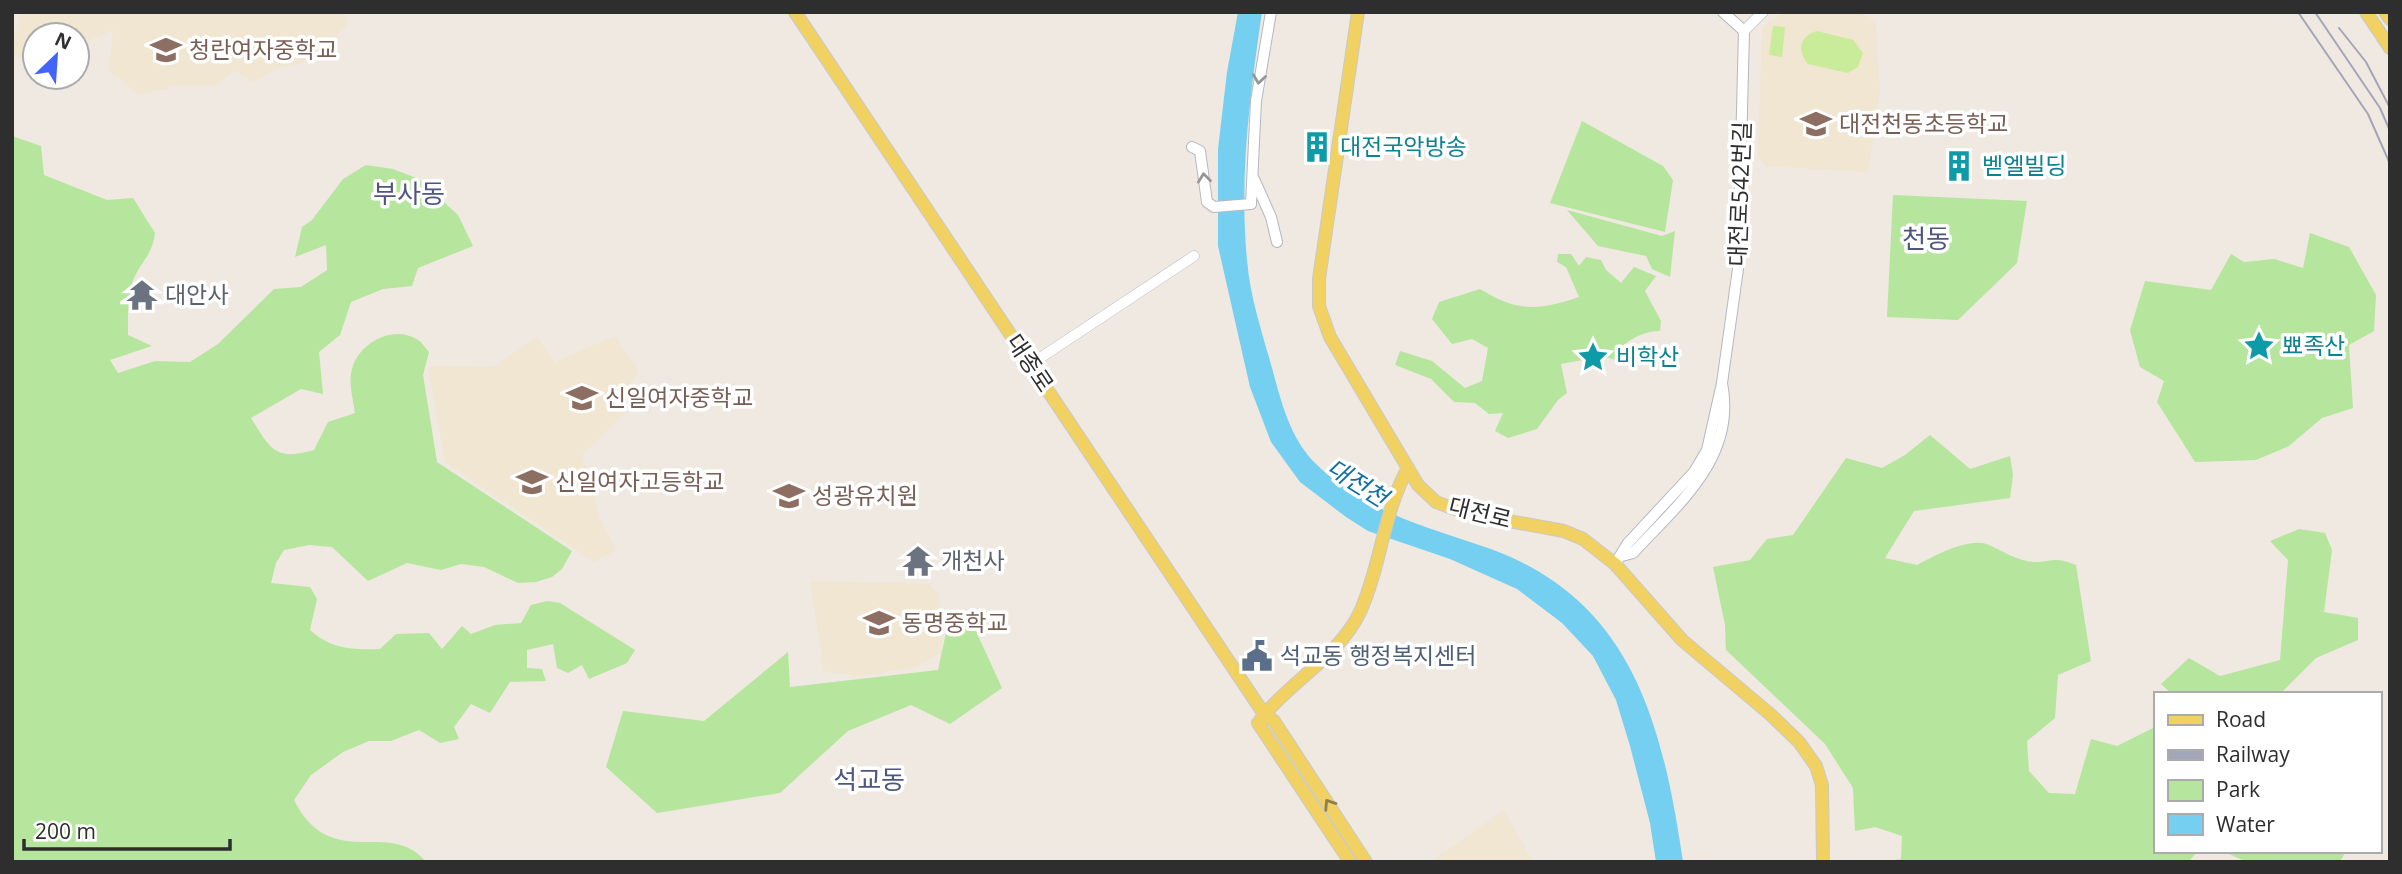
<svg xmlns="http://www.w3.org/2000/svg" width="2402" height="874" font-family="'Open Sans','Noto Sans KR',sans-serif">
  <rect width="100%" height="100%" fill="#efe9e1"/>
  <g fill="#f0e6d1">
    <polygon points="21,12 345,12 347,25 313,61 280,67 253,83 234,70 216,86 176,86 140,95 109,71 113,30 77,46 77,35 35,35 34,66 14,56 12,43"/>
    <polygon points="1788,12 1858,13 1869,16 1876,25 1880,92 1868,172 1765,166 1758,156 1762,29 1771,19"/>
    <polygon points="615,336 639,371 631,382 625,413 582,455 600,519 616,550 594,562 445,462 428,367 495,366 537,337 555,362"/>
    <polygon points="810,581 929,584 939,595 942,652 917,667 862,676 824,671"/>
    <polygon points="1504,810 1533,862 1430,862"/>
  </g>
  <g fill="#b6e59e">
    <polygon points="1582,121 1663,166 1673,180 1665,232 1550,203"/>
    <path d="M12,136L41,146L44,175L107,200L133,198L155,233C152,255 143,259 134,278C127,293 128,318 128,335L152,346L110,360L118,373L155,361L190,362L218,344L274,289L301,287L327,270L326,245L295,257L302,227L312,220L343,179L366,165L393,169L419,179L458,215L473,246L418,268L412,286L383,289L351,302L340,335L319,352L323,394L301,389L251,418C271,450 275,461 314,450L328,422L355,413C353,398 348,383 352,369C359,343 393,324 418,340C422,342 426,349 429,352L423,375L437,462L572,551L562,569L552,577L536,582L518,583L484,567L461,564L441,570L407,563L368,581L332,547L309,545L284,550L276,563L271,583L310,587L317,599L310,630C331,649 352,650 380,649L396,634L429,633L442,649L462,626L471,634L495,625L521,623L531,605L547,601L560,603L635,650L627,663L589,679L582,665L568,673L557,668L553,644L527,650V668L542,669L546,681L510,682L490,713L471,704L454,727L459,739L440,743L419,730L391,741H369L343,752L311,775L294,800C331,874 390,817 426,862H12Z"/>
    <polygon points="1893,195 2027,201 2017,263 1958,320 1887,317"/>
    <polygon points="1567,210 1662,236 1675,231 1670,277 1652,269 1646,256 1598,246"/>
    <polygon points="2310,233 2349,247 2376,295 2374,331 2349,345 2353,408 2322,418 2289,446 2256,460 2195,462 2157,402 2164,381 2140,367 2130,330 2145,281 2211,290 2231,254 2244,262 2274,259 2303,268"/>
    <path d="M1558,254H1571L1579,266L1586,257L1601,260L1606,270L1621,283L1634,267L1656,276L1645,291L1661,321L1660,331C1645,331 1631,338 1620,348L1628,360L1620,362L1604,356L1561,364L1567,393L1558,400L1537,429L1508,438L1495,431L1503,413L1489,414L1475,403L1454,402L1431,379L1395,365L1400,351L1432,361L1465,388L1482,381L1488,348L1472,339L1452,344L1432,319L1439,302L1480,289C1517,312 1538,311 1579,297L1566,267L1557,262Z"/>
    <path d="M1930,435L1970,469L2010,456L2013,475L2010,498L1914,511L1885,558L1917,565C1934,556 1970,536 1989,545C2003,551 2017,561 2034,562C2056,562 2052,556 2076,565L2091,661L2058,675L2055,718L2027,741L2029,771L2049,793L2075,794L2091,739L2117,746L2155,727V851H2198L2188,862H1883L1901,859L1902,836L1875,827L1855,831L1853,788L1825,744L1726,650L1725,625L1713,567L1750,560L1767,539L1793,535L1846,458L1882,468L1905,455Z"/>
    <polygon points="2299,529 2325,533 2332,550 2324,612 2358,618 2358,640 2316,658 2280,694 2172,694 2161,684 2189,658 2220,676 2280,660 2288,560 2270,541"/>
    <polygon points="970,618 1002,688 950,724 911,705 848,731 780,793 657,813 606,767 623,711 704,721 788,652 790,687 938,670 949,619"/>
    <polygon points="2222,851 2346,851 2340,862 2247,862"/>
  </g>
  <g fill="#c9ec9a">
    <polygon points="1773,26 1785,27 1782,57 1769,55"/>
    <path d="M1817,31L1853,40L1863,53L1858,67L1848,73L1808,64C1797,51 1799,36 1817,31Z"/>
  </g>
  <path fill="#75cff0" d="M1238,12H1262C1250,94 1239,176 1247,260C1250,297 1262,332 1272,368C1281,401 1290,438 1315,463C1361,509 1420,525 1479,545C1631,594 1662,720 1683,862H1656L1650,823L1630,746L1616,700L1593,656L1562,623L1517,589L1450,559L1368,531L1346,517L1300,482L1271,442L1250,387L1218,246V149L1227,72Z"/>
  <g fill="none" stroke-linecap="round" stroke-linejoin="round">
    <defs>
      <g id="tertiary">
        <polyline points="1744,31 1763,12"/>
        <polyline points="1031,364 1194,256"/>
      </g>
      <g id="secondary">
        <polyline points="1192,147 1200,151 1207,202 1214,207 1251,204 1256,101 1271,12"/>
        <polyline points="1254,179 1271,217 1277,242"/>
        <path d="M1622,556L1633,553C1678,504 1737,458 1722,383"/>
        <polyline points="1615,564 1628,543 1694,472 1707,450 1722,383 1738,269 1744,31 1723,12"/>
      </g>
      <g id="primary">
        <polyline points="795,12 1264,714 1274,721 1366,862"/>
        <polyline points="1358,12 1319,279 1319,306 1330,337 1418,485 1436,502 1466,513 1564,531 1583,539 1615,564 1682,640 1771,715 1799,742 1816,766 1822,785 1823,862"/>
        <polyline points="2366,12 2390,48"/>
        <polyline points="2385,12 2390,19"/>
        <path d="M1350,862L1258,723C1287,683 1339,657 1360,612C1381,566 1383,513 1408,468"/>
      </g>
    </defs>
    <use href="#tertiary" stroke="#b4b7c1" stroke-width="11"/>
    <use href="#secondary" stroke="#b4b7c1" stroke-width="12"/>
    <use href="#primary" stroke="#c9c9c9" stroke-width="14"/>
    <use href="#tertiary" stroke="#fff" stroke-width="10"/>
    <use href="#secondary" stroke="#fff" stroke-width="10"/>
    <use href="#primary" stroke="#f2d163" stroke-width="12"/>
    <g stroke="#a3a6b8" stroke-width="2">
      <polyline points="2298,12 2368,114 2390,164"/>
      <polyline points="2315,12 2380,108 2390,131"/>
      <polyline points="2339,28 2366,62 2390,108"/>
    </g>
  </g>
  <defs><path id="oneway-chevron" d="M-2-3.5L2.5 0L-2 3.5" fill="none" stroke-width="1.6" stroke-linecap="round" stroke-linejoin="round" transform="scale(1.75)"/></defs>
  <g stroke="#969696">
    <use href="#oneway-chevron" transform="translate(1259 79) rotate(98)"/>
    <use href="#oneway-chevron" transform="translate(1204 178) rotate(-96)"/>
  </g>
  <use stroke="#908048" href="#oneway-chevron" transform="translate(1329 804) rotate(-123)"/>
  <defs>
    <symbol id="school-bare" viewBox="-9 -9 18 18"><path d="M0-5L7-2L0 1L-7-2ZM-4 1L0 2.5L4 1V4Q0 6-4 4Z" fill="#8d6e63" stroke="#fff" stroke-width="2.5" paint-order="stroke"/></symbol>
    <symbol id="building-bare" viewBox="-9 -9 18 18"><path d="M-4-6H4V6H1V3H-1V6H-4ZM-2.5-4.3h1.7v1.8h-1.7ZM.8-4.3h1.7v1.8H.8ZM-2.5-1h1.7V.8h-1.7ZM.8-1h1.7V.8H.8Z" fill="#0f9aa8" stroke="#fff" stroke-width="2.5" paint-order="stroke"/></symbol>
    <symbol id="temple-bare" viewBox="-9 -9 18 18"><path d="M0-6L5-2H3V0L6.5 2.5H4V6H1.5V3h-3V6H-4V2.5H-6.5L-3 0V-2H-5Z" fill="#6b7280" stroke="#fff" stroke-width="2.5" paint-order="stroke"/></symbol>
    <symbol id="sight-bare" viewBox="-9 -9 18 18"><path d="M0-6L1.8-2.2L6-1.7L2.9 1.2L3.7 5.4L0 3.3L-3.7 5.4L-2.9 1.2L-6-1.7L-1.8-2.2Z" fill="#0f9aa8" stroke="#fff" stroke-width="2.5" paint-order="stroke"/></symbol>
    <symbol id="civic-bare" viewBox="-9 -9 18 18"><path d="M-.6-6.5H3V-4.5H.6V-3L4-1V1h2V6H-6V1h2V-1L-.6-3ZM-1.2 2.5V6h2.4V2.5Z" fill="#5c6f8a" stroke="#fff" stroke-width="2.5" paint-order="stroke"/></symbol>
  </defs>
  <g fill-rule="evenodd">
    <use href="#school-bare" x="144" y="28" width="44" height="44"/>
    <use href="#school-bare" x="1794" y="102" width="44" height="44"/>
    <use href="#building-bare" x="1295" y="125" width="44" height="44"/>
    <use href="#building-bare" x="1937" y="144" width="44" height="44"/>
    <use href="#temple-bare" x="120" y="273" width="44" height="44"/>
    <use href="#sight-bare" x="2237" y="324" width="44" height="44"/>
    <use href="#sight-bare" x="1571" y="335" width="44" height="44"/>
    <use href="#school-bare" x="560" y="376" width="44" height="44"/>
    <use href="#school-bare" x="510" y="460" width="44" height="44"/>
    <use href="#school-bare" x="767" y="474" width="44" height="44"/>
    <use href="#temple-bare" x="896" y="539" width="44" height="44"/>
    <use href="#school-bare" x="857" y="601" width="44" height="44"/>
    <use href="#civic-bare" x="1235" y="634" width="44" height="44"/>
  </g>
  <g text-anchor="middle" stroke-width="7" stroke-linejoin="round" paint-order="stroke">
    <g font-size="23" fill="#785e54" stroke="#fff" text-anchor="start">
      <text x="189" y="58">청란여자중학교</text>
      <text x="1839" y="132">대전천동초등학교</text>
      <text x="605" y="406">신일여자중학교</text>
      <text x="555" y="490">신일여자고등학교</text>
      <text x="812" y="504">성광유치원</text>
      <text x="902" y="631">동명중학교</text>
    </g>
    <g font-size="23" fill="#0d838f" stroke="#fff" text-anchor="start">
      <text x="1340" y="155">대전국악방송</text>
      <text x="1982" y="174">벧엘빌딩</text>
      <text x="2282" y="354">뾰족산</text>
      <text x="1616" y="365">비학산</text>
    </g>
    <g font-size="23" fill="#2e2e2e" stroke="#fff">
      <text transform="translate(1740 194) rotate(-88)" y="8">대전로542번길</text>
      <text transform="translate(1030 363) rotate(56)" y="8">대종로</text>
      <text transform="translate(1480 513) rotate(14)" y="8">대전로</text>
    </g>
    <g font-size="23" fill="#5b616d" stroke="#fff" text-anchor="start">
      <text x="165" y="303">대안사</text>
      <text x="941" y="569">개천사</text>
    </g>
    <g font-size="23" fill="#4e5e75" stroke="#fff" text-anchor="start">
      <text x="1280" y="664">석교동 행정복지센터</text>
    </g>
    <g font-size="24" font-style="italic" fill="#0d6fa3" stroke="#fff">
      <text transform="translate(1357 483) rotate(32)" y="8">대전천</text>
    </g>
    <g font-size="26" fill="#4d5680" stroke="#fff">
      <text x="409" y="203">부사동</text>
      <text x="1926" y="248">천동</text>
      <text x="869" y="789">석교동</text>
    </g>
  </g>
  <rect width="2402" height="874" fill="none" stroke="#2e2e2e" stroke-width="28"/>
  <rect x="2154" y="692" width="228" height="161" fill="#ffffff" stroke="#ababab" stroke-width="2"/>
  <rect x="2168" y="715" width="35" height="10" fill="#f2d163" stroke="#ababab" stroke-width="2"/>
  <text x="2216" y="727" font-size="21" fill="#2e2e2e">Road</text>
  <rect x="2168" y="750" width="35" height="10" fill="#a3a6b8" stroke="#ababab" stroke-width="2"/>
  <text x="2216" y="762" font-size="21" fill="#2e2e2e">Railway</text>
  <rect x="2168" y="780" width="35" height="21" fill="#b6e59e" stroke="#ababab" stroke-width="2"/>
  <text x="2216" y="797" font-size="21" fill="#2e2e2e">Park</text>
  <rect x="2168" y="814" width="35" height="21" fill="#75cff0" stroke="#ababab" stroke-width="2"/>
  <text x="2216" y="832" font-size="21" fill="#2e2e2e">Water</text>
  <g transform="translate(56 56) rotate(25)"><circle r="33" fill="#ffffff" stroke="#ababab" stroke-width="2"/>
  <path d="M0-5L12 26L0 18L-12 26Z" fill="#4264fb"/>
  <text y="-10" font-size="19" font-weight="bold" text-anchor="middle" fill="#2e2e2e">N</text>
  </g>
  <path d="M24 839v10h206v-10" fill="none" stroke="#2e2e2e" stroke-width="3.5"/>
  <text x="35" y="839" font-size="21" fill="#2e2e2e" stroke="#ffffff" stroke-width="5" paint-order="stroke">200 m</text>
</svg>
